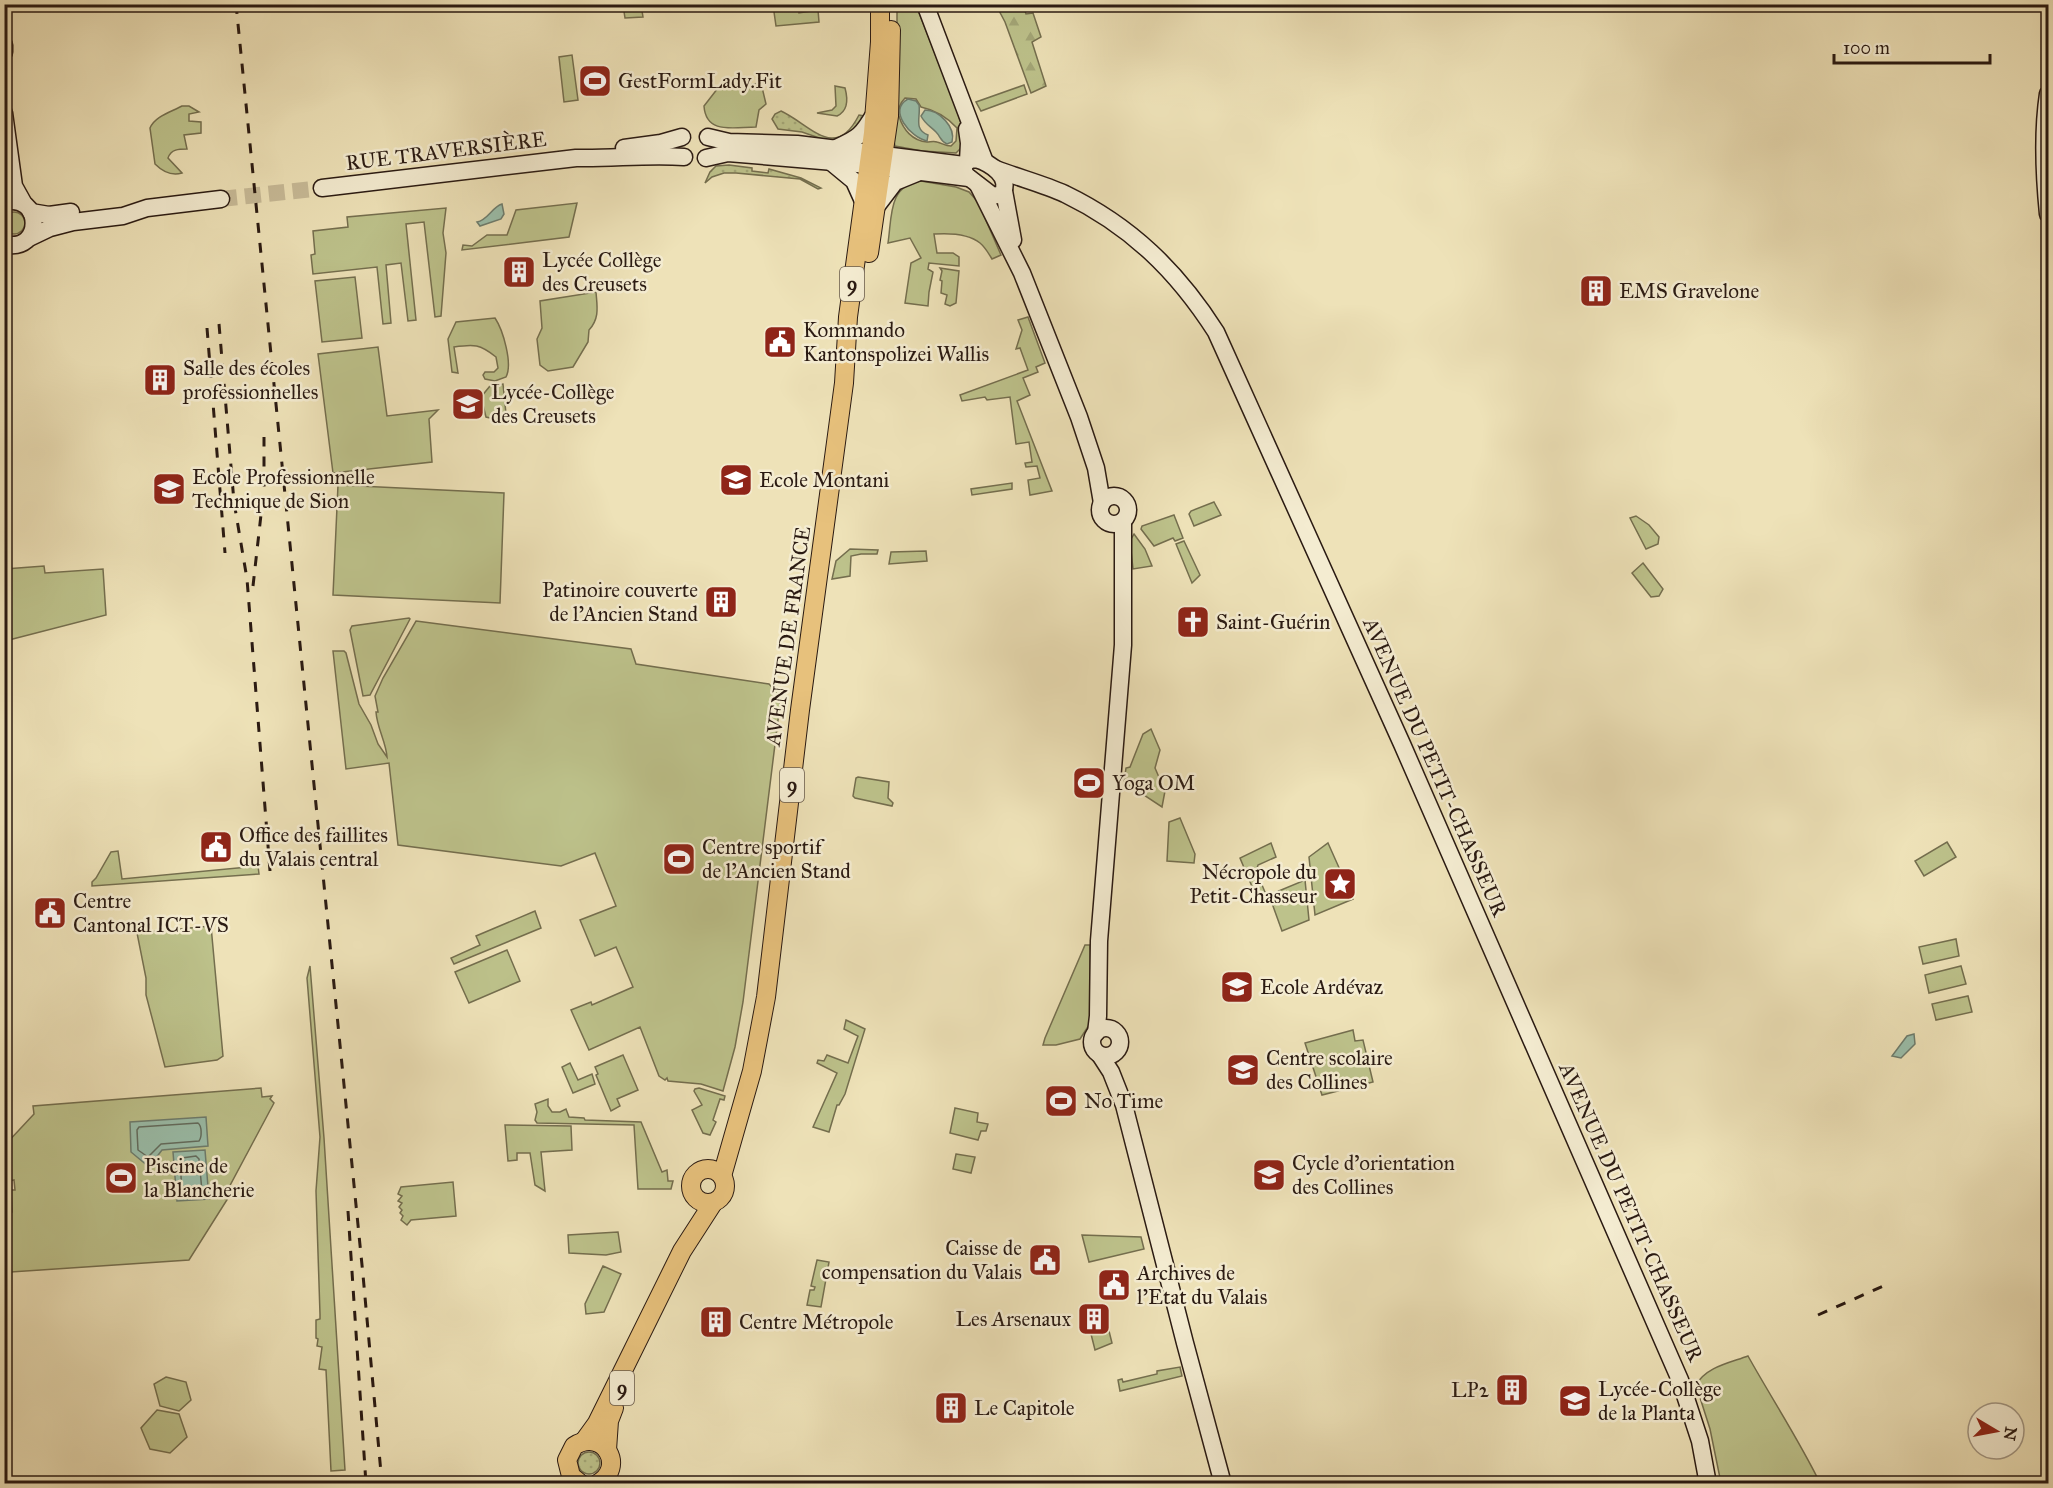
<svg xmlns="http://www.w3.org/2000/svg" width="2053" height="1488" font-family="'IM FELL Great Primer',serif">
  <defs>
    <pattern id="forest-firs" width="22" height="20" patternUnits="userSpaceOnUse" patternTransform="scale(1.5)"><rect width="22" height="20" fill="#bdc28b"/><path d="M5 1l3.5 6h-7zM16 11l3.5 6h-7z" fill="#a3a677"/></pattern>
    <pattern id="garden-dots" width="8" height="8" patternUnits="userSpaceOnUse" patternTransform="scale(1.5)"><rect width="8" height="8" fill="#bdc28b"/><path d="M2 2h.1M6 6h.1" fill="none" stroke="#a3a677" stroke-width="1.8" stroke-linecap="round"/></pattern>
  </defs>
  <rect width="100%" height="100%" fill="#eee2b8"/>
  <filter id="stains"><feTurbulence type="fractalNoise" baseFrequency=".00333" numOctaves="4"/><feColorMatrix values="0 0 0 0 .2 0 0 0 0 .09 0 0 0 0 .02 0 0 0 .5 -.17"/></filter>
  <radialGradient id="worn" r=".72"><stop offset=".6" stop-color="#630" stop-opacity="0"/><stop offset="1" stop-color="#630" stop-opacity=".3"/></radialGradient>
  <g fill="#bdc28b" stroke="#746e4e" stroke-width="1.5" fill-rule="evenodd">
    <polygon points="623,5 641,5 643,17 625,18"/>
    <polygon points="773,5 798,5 799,13 818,10 819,22 776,26"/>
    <path d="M897,5H916L957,110L962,127L963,146L956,153L922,151L895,146L894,142L897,63ZM905,98L916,99L921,107C935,110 947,117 957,128L956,141L951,146C945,146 942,143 937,142C934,141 930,142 927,142C913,141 903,130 899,116C898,109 900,103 905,98Z"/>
    <polygon points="572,55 578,100 564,102 559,57"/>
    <path d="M761,83L766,104L759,110L756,127C734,127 706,135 704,106L718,88Z"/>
    <polygon points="1024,85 1027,94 981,111 976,102"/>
    <path d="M835,86L845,88C848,99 848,111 837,116L817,113L832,110L836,106Z"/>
    <path d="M182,106H189L199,112L189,114V121L201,122V133L184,135L187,149C179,149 171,149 168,158L182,173C172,176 162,171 155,164L150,128C155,116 171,112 182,106Z"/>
    <path d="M921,181L956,187L969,192L978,202L1001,255L992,259C989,254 985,247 980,243C968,233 949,233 934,234L937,253H953L959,257V266L929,263L928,269L933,272L929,292L928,306L905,303L911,263L921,258L910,238L888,243C892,217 888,185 921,181Z"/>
    <polygon points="577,203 569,237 462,250 463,245 472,246 487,235 507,235 516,210"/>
    <polygon points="446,208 443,233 446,253 441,316 435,317 424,222 406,224 416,320 408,321 401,263 386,265 391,323 383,324 377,267 313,274 311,255 315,254 313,231 348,227 347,217"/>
    <circle cx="14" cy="223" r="11"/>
    <polygon points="940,268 959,271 956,303 950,306 945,304 947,295 941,293 942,281 940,280 942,271"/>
    <polygon points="355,277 362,338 322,342 315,281"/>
    <path d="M596,292C597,306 600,318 589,330L588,342L573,367L548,371L540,365L537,339L542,328L540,301Z"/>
    <polygon points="1028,317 1045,363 1036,367 1038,372 1023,378 1030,395 1017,401 1052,491 1030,495 1028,480 1040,478 1037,466 1026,467 1025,463 1032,462 1029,442 1016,444 1010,397 987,400 985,397 962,401 960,395 1028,370 1020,348 1016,349 1022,330 1018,320"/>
    <path d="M495,318C503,330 513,364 506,377L495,381L485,379L483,375L485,372H494L498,368L496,357C480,344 474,344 454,347L458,373L452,372L448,339L456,322Z"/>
    <polygon points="378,347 387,416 438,410 429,419 432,462 333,473 318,354"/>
    <polygon points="503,384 506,414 499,420 486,417 481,397 490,386"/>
    <polygon points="1012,483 1012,489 972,495 971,489"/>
    <polygon points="338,485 504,493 500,603 333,595"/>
    <polygon points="1214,502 1221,515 1194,526 1189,514 1191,511"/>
    <polygon points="1174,515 1183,538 1175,541 1173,538 1154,546 1141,529 1142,526"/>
    <polygon points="1636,516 1649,525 1659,537 1658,544 1646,549 1630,518"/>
    <polygon points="1134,534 1145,549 1152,566 1133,569 1130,541"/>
    <polygon points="1184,541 1200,575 1192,583 1176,544"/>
    <polygon points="850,549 878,550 877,554 861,554 851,556 850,576 832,579 836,561"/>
    <polygon points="926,551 927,561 889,564 891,552"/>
    <polygon points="1643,563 1663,589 1659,596 1651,597 1632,573"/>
    <polygon points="44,566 45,573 103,569 106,615 5,641 5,569"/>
    <polygon points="409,618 410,619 370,695 363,696 350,630 352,626"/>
    <path d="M416,621L631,649L636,664L769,684L781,696L743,1002L735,1047L723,1091L701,1084L668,1081L667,1078L665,1080L659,1076L640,1027L589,1050L571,1010L591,1002L592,1005L633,987L616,947L595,956L580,920L616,906L595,853L561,866L398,845L389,763L346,769L333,651H344L346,653L359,704L371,725L378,744L387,757C386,742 377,728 376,712H378L375,696L383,678Z"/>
    <polygon points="1151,729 1160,750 1155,768 1165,791 1162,807 1124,782 1126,768 1130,767 1143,734"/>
    <polygon points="858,777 889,782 888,798 893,803 892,806 855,798 853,796 856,778"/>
    <polygon points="1180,818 1195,854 1194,863 1167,861 1169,822"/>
    <polygon points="1947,842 1956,857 1924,876 1915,861"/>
    <polygon points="1271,843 1276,857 1258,865 1256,871 1265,892 1256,896 1240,858"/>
    <polygon points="1328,843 1353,899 1315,915 1309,857"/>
    <polygon points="118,851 122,879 258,866 259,874 92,886 92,882 96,878 111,852"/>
    <polygon points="1305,880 1309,920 1282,931 1269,895"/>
    <polygon points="535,911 541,928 454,964 451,958 480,945 476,936"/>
    <polygon points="211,926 223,1056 217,1060 165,1067 146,995 146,978 137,933"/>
    <polygon points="1956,939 1959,956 1923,964 1919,947"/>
    <polygon points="1085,945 1090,945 1091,1022 1080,1039 1056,1045 1043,1045 1045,1038"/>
    <polygon points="507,950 520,981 469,1003 455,972"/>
    <polygon points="310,966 324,1138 345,1470 331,1471 326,1370 319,1369 322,1347 317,1346 318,1339 316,1338 316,1320 320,1319 320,1314 316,1191 320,1137 307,978"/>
    <polygon points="1961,966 1966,984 1929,993 1925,975"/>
    <polygon points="1968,996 1972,1012 1936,1020 1932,1004"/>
    <polygon points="846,1020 865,1029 845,1094 839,1105 837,1105 829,1132 813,1127 837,1073 817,1063 818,1060 824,1061 827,1055 848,1063 858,1036 844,1029"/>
    <polygon points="1353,1030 1355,1041 1363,1040 1373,1082 1322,1095 1305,1043"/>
    <polygon points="623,1055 638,1090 617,1099 620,1106 611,1111 596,1075 598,1074 595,1067"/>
    <polygon points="570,1063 578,1080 592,1074 595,1084 573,1093 562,1067"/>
    <polygon points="261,1088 262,1097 272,1096 270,1099 274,1103 226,1193 230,1195 189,1260 11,1272 8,1217 12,1212 11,1190 15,1190 14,1180 9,1181 8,1176 5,1176 5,1145 34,1114 33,1106"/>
    <polygon points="699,1088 725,1096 724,1100 720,1099 713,1120 716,1122 710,1135 703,1133 692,1110 702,1105 694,1091 695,1089"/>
    <polygon points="548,1099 548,1106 552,1112 560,1112 566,1109 569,1117 584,1118 585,1120 641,1122 662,1172 667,1170 668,1181 673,1181 671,1189 638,1189 634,1125 537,1123 535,1120 537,1112 535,1104"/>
    <polygon points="955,1108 978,1113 977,1122 988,1124 986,1131 981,1131 978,1140 950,1133"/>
    <polygon points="505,1125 571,1126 572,1150 541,1152 545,1191 535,1185 530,1153 517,1153 517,1160 508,1161"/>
    <polygon points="956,1154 975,1157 971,1173 953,1169"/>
    <polygon points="453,1182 456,1216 411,1220 407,1225 401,1220 403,1216 400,1213 402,1210 399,1207 402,1203 398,1201 402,1196 398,1194 401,1187"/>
    <polygon points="618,1232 621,1252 606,1255 569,1253 568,1235"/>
    <polygon points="1082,1235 1141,1237 1144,1249 1089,1262"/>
    <polygon points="817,1260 829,1262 821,1307 807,1305 810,1290 814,1290 815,1287 811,1286"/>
    <polygon points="603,1266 621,1274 604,1312 586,1314 585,1304"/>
    <polygon points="1109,1331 1112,1343 1095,1350 1091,1334"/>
    <path d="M1748,1356C1772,1399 1799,1440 1820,1483H1721L1710,1429L1696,1385C1706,1367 1729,1363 1748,1356Z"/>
    <polygon points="1180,1367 1182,1376 1120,1391 1118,1380 1122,1379 1123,1382 1157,1374 1157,1371"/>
    <polygon points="166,1377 186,1382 191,1400 179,1411 160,1406 154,1384"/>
    <polygon points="157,1410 179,1414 187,1437 170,1453 150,1449 141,1428"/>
  </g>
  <polygon fill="url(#forest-firs)" stroke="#746e4e" stroke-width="1.5" points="996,5 1023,5 1026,14 1033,13 1041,37 1032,42 1046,86 1031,93 1005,22"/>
  <g fill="url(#garden-dots)" stroke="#746e4e" stroke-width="1.5">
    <path d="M781,111C811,125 835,162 859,115L866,116L860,128L841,140L828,141L802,132L778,129L772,119L775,114Z"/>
    <polygon points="729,165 752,168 752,171 768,173 769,169 801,178 821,188 818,189 800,179 736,173 724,173 712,177 705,183 710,172 716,166"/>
    <circle cx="589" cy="1463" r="11"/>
  </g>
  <g fill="#9abeaa" stroke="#6d7c6d" stroke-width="1.5">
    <path d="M908,99L916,101L919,105C921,117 913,129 928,135L927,141C911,138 887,110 908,99Z"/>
    <path d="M925,110C939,110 956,127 952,142L947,144C940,141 941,137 936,132C930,126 925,124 921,116Z"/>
    <path d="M502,204L504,214L501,219L480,226L477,222C488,220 492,207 502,204Z"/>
    <polygon points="1914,1034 1915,1044 1901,1058 1892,1056 1907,1036"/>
    <polygon points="206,1117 208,1146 162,1150 149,1167 131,1152 130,1122"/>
    <polygon points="205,1150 209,1199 177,1201 173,1152"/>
  </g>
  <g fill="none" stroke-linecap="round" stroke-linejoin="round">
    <g stroke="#626c5e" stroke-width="1.5">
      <path d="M198,1123C202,1126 202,1137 199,1141L161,1144L148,1157L138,1150L137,1130L139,1127Z"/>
      <polygon points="196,1156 199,1159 202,1191 200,1193 184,1195 182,1192 180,1160 182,1158"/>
    </g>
    <polyline stroke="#c7ba97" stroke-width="16" stroke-dasharray="16 8" stroke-linecap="butt" points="221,199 322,188"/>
    <defs>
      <g id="secondary">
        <polyline points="925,4 985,162"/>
        <polyline points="4,45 4,52"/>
        <path d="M2048,94C2042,134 2044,174 2048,214"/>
        <polyline points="4,113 14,186 24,204"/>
        <polyline points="967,129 969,143 968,161"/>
        <polyline points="708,137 729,142 797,144 870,153"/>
        <polyline points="624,148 661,143 682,137"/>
        <path d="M836,148C859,138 862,135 875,113"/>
        <polyline points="884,155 964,165"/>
        <polyline points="706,158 728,153 869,165"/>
        <path d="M976,159C990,163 1012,177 1002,194L993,196L967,176L964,172V165L969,160Z"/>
        <polyline points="831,162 854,181 863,201"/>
        <polyline points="882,167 969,178"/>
        <path d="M996,169C1019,178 1043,184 1065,194C1131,226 1177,271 1216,332L1402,744L1680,1380L1700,1441L1708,1484"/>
        <polyline points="978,185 1022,273 1079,417 1096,468 1102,503"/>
        <path d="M322,188L576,158C612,159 648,154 684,157"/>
        <polyline points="1004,191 1013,240"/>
        <path d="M4,202C43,192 44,254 4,244"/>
        <polyline points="876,207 895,182 917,173"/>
        <polyline points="31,212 49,215 71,212"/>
        <polyline points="29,238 50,228 73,222 123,216 147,208 221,199"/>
        <circle cx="1114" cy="510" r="14"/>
        <circle cx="1106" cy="1042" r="14"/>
        <polyline points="1096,1033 1098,1016 1099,941 1123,645 1123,521"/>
        <polyline points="1100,1055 1111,1072 1124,1105 1185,1343 1223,1484"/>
      </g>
      <g id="primary">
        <polyline points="869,253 889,116 891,30"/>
        <circle cx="708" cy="1186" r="17"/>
        <polyline points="722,1176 752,1071 766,997 800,710 844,383 848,317 873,133 880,42 880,4"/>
        <polyline points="584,1441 597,1423 682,1251 713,1203"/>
        <polyline points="607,1450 609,1421 614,1408"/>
        <path d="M581,1484L571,1476L567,1460L574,1446C604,1427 627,1468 597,1484"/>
      </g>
    </defs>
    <use href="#secondary" stroke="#2a1a12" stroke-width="19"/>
    <use href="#primary" stroke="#2a1a12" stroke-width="20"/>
    <use href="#secondary" stroke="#f4ecd1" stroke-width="16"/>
    <use href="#primary" stroke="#e7c17c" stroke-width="18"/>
    <g stroke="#2a1a12" stroke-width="3" stroke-dasharray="10 10" stroke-linecap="butt">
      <polyline points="236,4 363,1275 382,1484"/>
      <polyline points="219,324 234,502 247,579 270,871"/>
      <polyline points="207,328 225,553"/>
      <polyline points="253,586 264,488 264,437"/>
      <polyline points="348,1211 366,1484"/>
      <polyline points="1818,1315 1890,1283"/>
    </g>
  </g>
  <defs>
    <symbol id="stadium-square" viewBox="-11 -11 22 22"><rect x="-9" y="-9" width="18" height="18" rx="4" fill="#8f2418" stroke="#f4ecd1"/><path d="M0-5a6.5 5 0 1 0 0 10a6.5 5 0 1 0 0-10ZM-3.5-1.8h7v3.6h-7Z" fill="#fff"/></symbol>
    <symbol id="building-square" viewBox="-11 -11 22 22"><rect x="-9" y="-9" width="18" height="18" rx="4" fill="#8f2418" stroke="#f4ecd1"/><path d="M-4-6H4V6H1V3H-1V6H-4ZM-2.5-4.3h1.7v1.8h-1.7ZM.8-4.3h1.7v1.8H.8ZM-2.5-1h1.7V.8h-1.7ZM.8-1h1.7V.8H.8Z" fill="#fff"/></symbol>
    <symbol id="civic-square" viewBox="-11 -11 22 22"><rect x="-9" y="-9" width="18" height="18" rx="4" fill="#8f2418" stroke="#f4ecd1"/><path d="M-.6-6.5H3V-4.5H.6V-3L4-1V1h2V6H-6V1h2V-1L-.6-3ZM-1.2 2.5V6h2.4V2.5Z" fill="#fff"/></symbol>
    <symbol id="university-square" viewBox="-11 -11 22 22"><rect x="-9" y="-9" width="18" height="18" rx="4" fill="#8f2418" stroke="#f4ecd1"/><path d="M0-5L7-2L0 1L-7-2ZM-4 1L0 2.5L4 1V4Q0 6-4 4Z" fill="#fff"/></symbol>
    <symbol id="school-square" viewBox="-11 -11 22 22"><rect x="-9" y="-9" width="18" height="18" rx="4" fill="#8f2418" stroke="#f4ecd1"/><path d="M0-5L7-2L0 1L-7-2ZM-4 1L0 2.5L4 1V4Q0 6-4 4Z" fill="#fff"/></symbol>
    <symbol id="church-square" viewBox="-11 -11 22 22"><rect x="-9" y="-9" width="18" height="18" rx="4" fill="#8f2418" stroke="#f4ecd1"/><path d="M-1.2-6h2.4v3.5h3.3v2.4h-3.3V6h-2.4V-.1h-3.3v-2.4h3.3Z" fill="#fff"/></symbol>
    <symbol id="sight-square" viewBox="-11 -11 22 22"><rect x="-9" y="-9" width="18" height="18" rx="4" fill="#8f2418" stroke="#f4ecd1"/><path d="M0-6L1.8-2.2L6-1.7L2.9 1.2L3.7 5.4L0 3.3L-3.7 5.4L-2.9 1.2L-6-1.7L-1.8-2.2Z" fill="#fff"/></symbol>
  </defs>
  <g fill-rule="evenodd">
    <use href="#stadium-square" x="576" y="62" width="38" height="38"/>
    <use href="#building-square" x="500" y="253" width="38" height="38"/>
    <use href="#building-square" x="1577" y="272" width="38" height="38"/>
    <use href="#civic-square" x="761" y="323" width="38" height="38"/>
    <use href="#building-square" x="141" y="361" width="38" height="38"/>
    <use href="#university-square" x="449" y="385" width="38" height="38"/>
    <use href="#school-square" x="717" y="461" width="38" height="38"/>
    <use href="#university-square" x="150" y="470" width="38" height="38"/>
    <use href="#building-square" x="702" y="583" width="38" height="38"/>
    <use href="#church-square" x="1174" y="603" width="38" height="38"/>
    <use href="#stadium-square" x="1070" y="764" width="38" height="38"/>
    <use href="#civic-square" x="197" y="828" width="38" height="38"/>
    <use href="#stadium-square" x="660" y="840" width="38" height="38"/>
    <use href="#sight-square" x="1321" y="865" width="38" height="38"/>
    <use href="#civic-square" x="31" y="894" width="38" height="38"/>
    <use href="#school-square" x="1218" y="968" width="38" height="38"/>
    <use href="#school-square" x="1224" y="1051" width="38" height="38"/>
    <use href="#stadium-square" x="1042" y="1082" width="38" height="38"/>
    <use href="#school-square" x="1250" y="1156" width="38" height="38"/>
    <use href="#stadium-square" x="102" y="1159" width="38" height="38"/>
    <use href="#civic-square" x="1026" y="1241" width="38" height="38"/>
    <use href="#civic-square" x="1095" y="1266" width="38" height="38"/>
    <use href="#building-square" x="1075" y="1300" width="38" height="38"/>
    <use href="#building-square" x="697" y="1303" width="38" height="38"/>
    <use href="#building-square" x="1493" y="1371" width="38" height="38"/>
    <use href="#school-square" x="1556" y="1382" width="38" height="38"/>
    <use href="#building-square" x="932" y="1389" width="38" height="38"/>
  </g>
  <g text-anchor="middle" stroke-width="5" stroke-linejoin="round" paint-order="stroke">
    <g fill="#f4ecd1" stroke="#67594b" stroke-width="1.5">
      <rect x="840" y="267" width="24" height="34" rx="4.5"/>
      <rect x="780" y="768" width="24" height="34" rx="4.5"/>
      <rect x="610" y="1371" width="24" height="34" rx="4.5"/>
    </g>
    <g font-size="20" font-weight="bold" fill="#2a1a12">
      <text x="852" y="291">9</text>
      <text x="792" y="792">9</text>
      <text x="622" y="1395">9</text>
    </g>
    <g font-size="21" fill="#2a1a12" stroke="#f4ecd1" text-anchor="start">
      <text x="618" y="88">GestFormLady.Fit</text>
      <text x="542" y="267">Lycée Collège<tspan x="542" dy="24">des Creusets</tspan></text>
      <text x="1619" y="298">EMS Gravelone</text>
      <text x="803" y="337">Kommando<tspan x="803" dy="24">Kantonspolizei Wallis</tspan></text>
      <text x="183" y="375">Salle des écoles<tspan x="183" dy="24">professionnelles</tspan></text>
      <text x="491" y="399">Lycée-Collège<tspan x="491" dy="24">des Creusets</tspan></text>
      <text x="192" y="484">Ecole Professionnelle<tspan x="192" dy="24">Technique de Sion</tspan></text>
      <text x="759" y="487">Ecole Montani</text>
      <text x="698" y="597" text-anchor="end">Patinoire couverte<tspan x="698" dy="24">de l'Ancien Stand</tspan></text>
      <text x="1216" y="629">Saint-Guérin</text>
      <text x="1112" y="790">Yoga OM</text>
      <text x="239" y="842">Office des faillites<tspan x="239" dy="24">du Valais central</tspan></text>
      <text x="702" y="854">Centre sportif<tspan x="702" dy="24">de l'Ancien Stand</tspan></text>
      <text x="1317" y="879" text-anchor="end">Nécropole du<tspan x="1317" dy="24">Petit-Chasseur</tspan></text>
      <text x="73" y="908">Centre<tspan x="73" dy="24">Cantonal ICT-VS</tspan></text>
      <text x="1260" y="994">Ecole Ardévaz</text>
      <text x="1266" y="1065">Centre scolaire<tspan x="1266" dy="24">des Collines</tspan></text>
      <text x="1084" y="1108">No Time</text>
      <text x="1292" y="1170">Cycle d'orientation<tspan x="1292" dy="24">des Collines</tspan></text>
      <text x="144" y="1173">Piscine de<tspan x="144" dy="24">la Blancherie</tspan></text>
      <text x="1022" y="1255" text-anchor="end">Caisse de<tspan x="1022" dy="24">compensation du Valais</tspan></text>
      <text x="1137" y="1280">Archives de<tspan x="1137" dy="24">l'Etat du Valais</tspan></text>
      <text x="1071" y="1326" text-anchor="end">Les Arsenaux</text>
      <text x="739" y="1329">Centre Métropole</text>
      <text x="1598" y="1396">Lycée-Collège<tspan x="1598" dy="24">de la Planta</tspan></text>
      <text x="1489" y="1397" text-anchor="end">LP2</text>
      <text x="974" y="1415">Le Capitole</text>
    </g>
    <g font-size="21" fill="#2a1a12" stroke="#f4ecd1">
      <text transform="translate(446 151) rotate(-7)" y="7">RUE TRAVERSIÈRE</text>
      <text transform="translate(788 636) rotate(-82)" y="7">AVENUE DE FRANCE</text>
      <text transform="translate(1435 767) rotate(66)" y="7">AVENUE DU PETIT-CHASSEUR</text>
      <text transform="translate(1631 1212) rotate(66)" y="7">AVENUE DU PETIT-CHASSEUR</text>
    </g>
  </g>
  <rect width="2053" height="1488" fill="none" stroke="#eee2b8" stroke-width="24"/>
  <rect x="6" y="6" width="2041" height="1476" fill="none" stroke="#2a1a12" stroke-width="3"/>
  <rect x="12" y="12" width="2029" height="1464" fill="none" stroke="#2a1a12" stroke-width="1.5"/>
  <g transform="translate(1996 1431) rotate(100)"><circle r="28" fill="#f4ecd1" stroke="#a39885" stroke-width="1.5"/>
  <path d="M0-4.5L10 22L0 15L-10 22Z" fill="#8f2418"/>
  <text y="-9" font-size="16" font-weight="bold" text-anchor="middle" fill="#2a1a12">N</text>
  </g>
  <path d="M1834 54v9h156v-9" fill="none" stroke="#2a1a12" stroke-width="3"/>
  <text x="1843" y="54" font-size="18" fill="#2a1a12" stroke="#f4ecd1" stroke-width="4.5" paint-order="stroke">100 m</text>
  <rect width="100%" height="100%" filter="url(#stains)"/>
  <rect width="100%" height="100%" fill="url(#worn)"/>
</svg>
